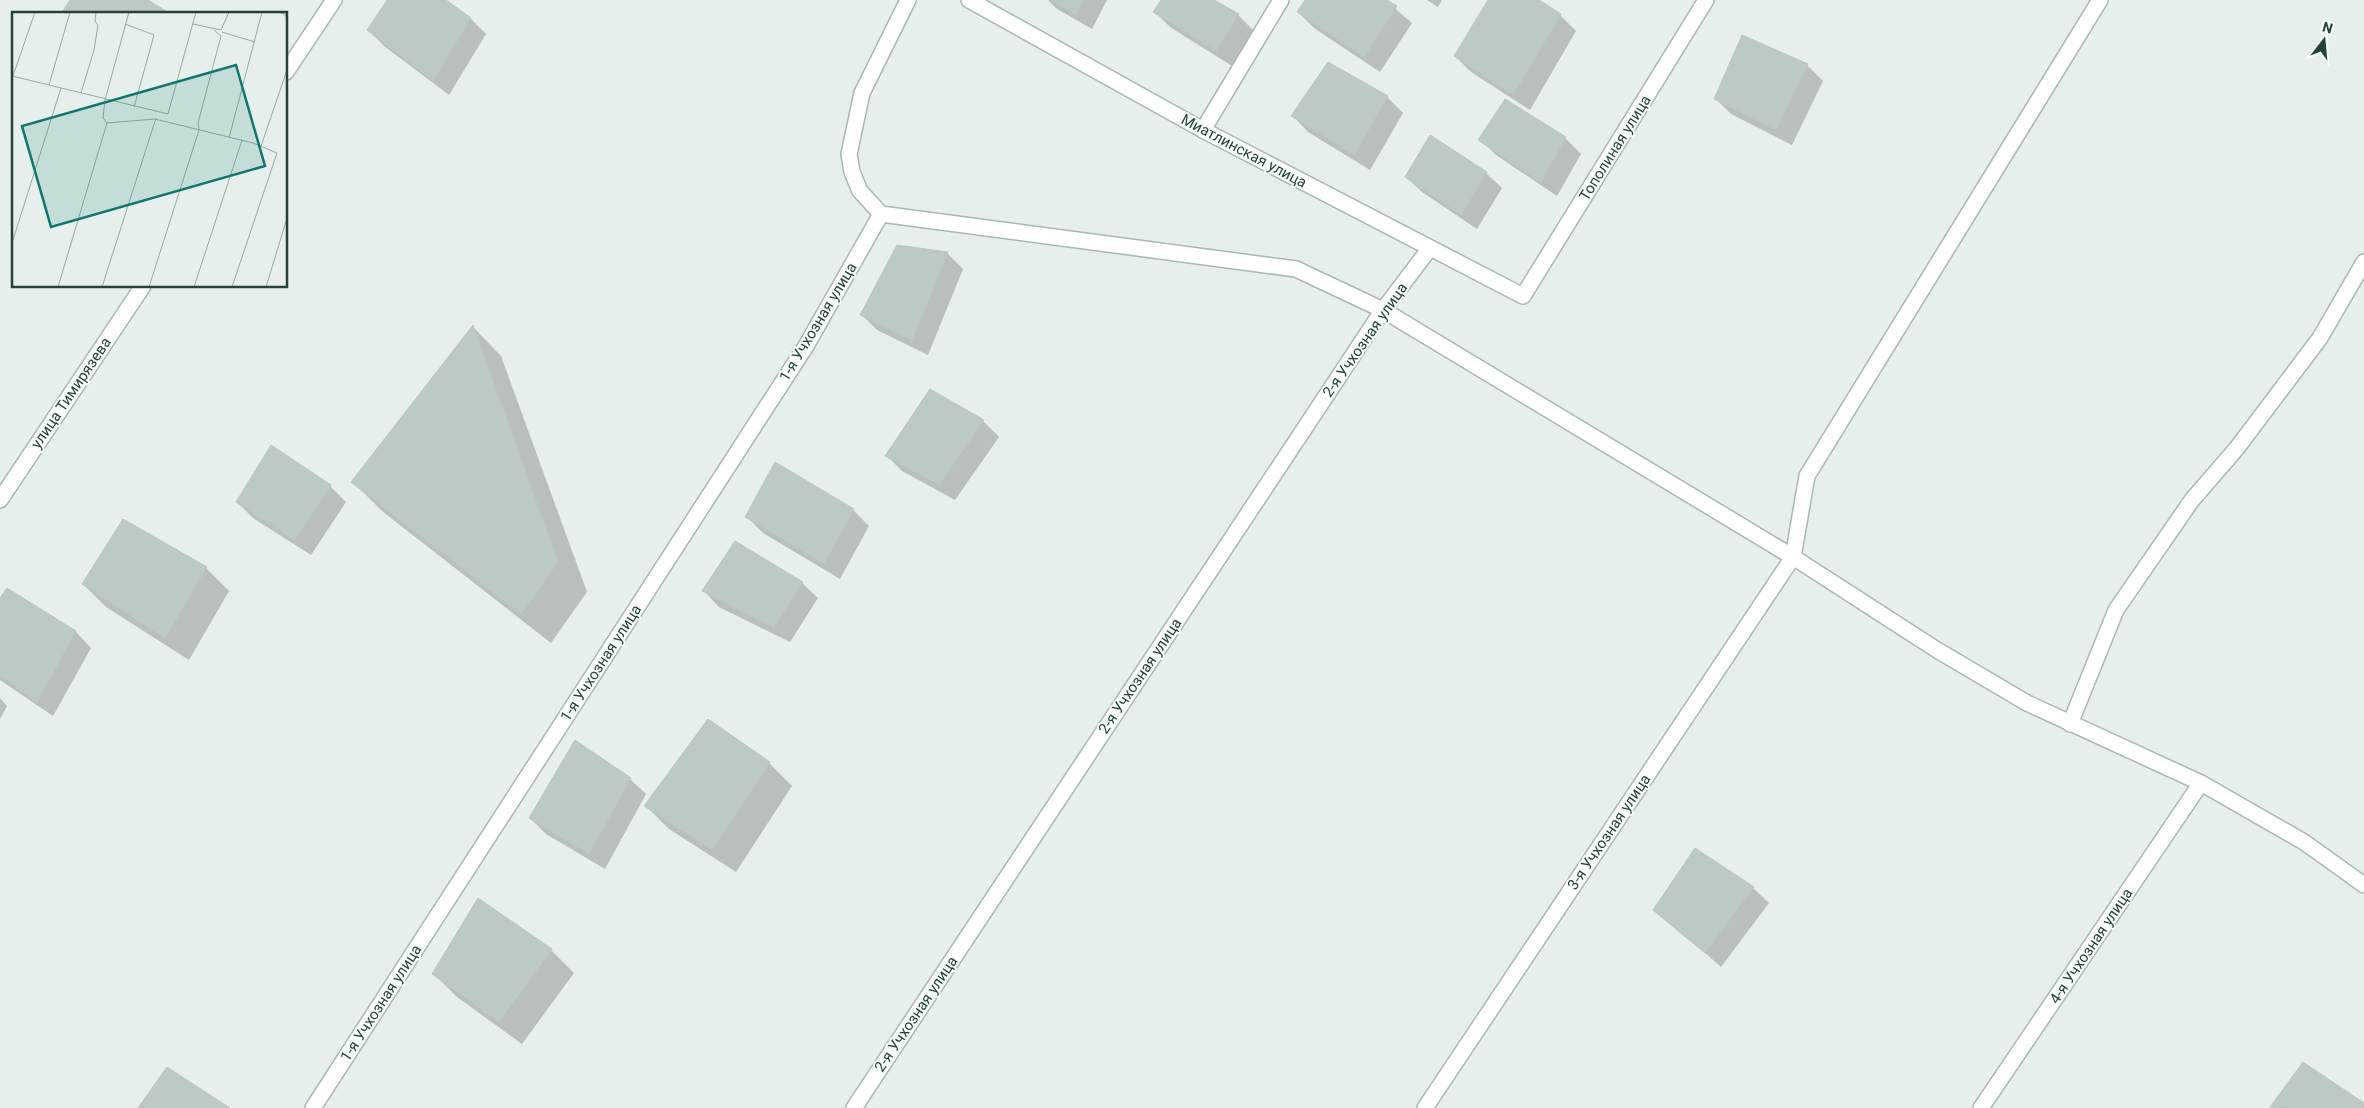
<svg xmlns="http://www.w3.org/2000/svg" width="2364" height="1108" font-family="Roboto,sans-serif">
  <rect width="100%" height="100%" fill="#e6efeb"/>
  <g fill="#0003">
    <polygon points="389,0 444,0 471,19 486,34 449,95 384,46 368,30"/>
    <polygon points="1048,0 1107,0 1092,29 1057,9"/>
    <polygon points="1163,0 1212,0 1238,15 1254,31 1232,66 1170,27 1155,12"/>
    <polygon points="1307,0 1385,0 1412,23 1380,72 1314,28 1298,12"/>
    <polygon points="1427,0 1442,0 1438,7"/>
    <polygon points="1490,0 1537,0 1560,15 1576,31 1530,110 1471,72 1455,56"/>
    <polygon points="1807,65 1823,81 1792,145 1731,114 1715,98"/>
    <polygon points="1387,97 1403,113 1370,170 1308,132 1293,116"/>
    <polygon points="1565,138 1581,154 1557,196 1496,155 1480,139"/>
    <polygon points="1486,173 1502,188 1477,229 1422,192 1406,177"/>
    <polygon points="947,253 963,269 928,355 877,330 861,314"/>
    <polygon points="473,327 501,356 587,592 551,643 382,511 353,482"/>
    <polygon points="983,421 999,437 955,500 902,471 887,456"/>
    <polygon points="330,486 346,502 311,555 253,518 237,502"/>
    <polygon points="853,510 869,526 840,579 763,533 747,517"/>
    <polygon points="206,568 229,591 189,660 106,607 83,584"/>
    <polygon points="802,583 818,598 790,642 719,607 704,591"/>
    <polygon points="7,590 76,632 91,648 53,716 0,680 0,600"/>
    <polygon points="0,698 7,706 0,719"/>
    <polygon points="769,763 792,786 736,872 669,829 646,806"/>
    <polygon points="630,779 646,794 605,869 546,834 530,818"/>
    <polygon points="1753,888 1769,903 1721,967 1655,909"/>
    <polygon points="551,950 574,973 522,1044 457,997 434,974"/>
    <polygon points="2303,1064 2364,1104 2364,1108 2273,1108 2272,1107"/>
  </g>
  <g fill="#bbcac4" stroke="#b8c9c2">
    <polygon points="70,0 148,0 171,14 61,14"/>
    <polygon points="387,0 446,0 471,18 433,81 367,30"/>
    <polygon points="1051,0 1083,0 1076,15"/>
    <polygon points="1161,0 1214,0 1239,14 1216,51 1153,12"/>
    <polygon points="1305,0 1387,0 1397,6 1364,57 1297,12"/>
    <polygon points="1488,0 1539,0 1561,14 1513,95 1454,56"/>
    <polygon points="1742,35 1808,64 1776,130 1714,99"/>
    <polygon points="1328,62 1388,96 1354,155 1291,116"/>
    <polygon points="1505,99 1566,137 1541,182 1478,140"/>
    <polygon points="1430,135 1487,172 1461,215 1405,177"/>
    <polygon points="897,245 948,252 912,340 860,315"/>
    <polygon points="473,325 558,562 521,614 351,482"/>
    <polygon points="930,389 984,420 939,485 885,456"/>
    <polygon points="271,445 331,485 294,540 236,502"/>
    <polygon points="775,462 854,509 824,564 745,517"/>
    <polygon points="123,519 207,567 165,638 82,584"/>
    <polygon points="735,541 803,582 774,627 702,591"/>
    <polygon points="7,588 76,631 37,702 0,676 0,598"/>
    <polygon points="708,719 770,762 712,850 644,806"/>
    <polygon points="575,740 631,778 589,854 529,818"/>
    <polygon points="1695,848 1754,887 1705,953 1653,910"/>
    <polygon points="478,898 552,949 499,1022 432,974"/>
    <polygon points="2303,1062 2364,1103 2362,1108 2270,1107"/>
    <polygon points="167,1067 230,1108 138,1108"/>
  </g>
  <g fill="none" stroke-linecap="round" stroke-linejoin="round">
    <defs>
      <g id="minor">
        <polyline points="908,0 862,93 849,154 852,172 860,191 881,214 1296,269 1383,310 1793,557 1937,650 2027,703 2201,783 2304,842 2364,885"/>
        <polyline points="969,0 1203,130 1523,296 1706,0"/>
        <polyline points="286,72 334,0"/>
        <polyline points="1203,130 1281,0"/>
        <polyline points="0,500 143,286"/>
        <polyline points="2070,724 2116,610 2192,500 2237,448 2320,338 2364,262"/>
        <polyline points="313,1108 806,346 881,214"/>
        <polyline points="854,1108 1383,310 1430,248"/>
        <polyline points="1425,1108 1793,557 1807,476 2100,0"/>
        <polyline points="1981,1108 2201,783"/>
      </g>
    </defs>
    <use href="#minor" stroke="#a8b8b2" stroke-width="18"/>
    <use href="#minor" stroke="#fff" stroke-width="15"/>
  </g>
  <g text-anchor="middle" stroke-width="4" stroke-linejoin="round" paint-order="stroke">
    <g font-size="15" fill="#24423a" stroke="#f7fbf9">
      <text transform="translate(1615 148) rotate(-58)" y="5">Тополиная улица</text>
      <text transform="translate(1244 151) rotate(28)" y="5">Миатлинская улица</text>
      <text transform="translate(818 322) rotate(-59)" y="5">1-я Учхозная улица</text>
      <text transform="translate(1365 340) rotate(-55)" y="5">2-я Учхозная улица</text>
      <text transform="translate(71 393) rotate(-56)" y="5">улица Тимирязева</text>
      <text transform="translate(601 663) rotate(-57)" y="5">1-я Учхозная улица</text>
      <text transform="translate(1140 676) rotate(-56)" y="5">2-я Учхозная улица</text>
      <text transform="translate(1609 832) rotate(-56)" y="5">3-я Учхозная улица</text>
      <text transform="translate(2091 946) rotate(-56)" y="5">4-я Учхозная улица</text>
      <text transform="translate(381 1003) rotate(-57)" y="5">1-я Учхозная улица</text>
      <text transform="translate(916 1014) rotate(-56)" y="5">2-я Учхозная улица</text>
    </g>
  </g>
  <g transform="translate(12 12)">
    <rect width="275" height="275" fill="#e6efeb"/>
    <path fill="none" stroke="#98aaa4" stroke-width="1" d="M267,0L274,3L275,19M113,12L142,23L122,95M181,12L209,18L217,0M210,20L243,30M0,64L156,102L184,0M1,64L23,0M37,73L58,0M69,81L82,38L86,13L83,9L84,0M95,111L143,107L241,131L265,141L220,275M95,111L91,106L93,88L117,0M217,126L250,0M249,134L275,58M0,231L49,76M46,275L95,111M90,275L144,106M137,275L187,118L186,111L209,24L202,18M182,275L230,128M254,275L275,206"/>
    <path fill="#0f766e" fill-opacity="0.15" stroke="#0f766e" stroke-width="2.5" d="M224,53L253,154L39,215L10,114Z"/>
    <rect width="275" height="275" fill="none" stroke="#24423a" stroke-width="2.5"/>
  </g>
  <g transform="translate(2324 40) rotate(16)" stroke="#f7fbf9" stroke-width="4" paint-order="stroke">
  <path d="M0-4L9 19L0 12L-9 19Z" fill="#24423a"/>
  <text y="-8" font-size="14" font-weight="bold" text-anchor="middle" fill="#24423a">N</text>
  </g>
</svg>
